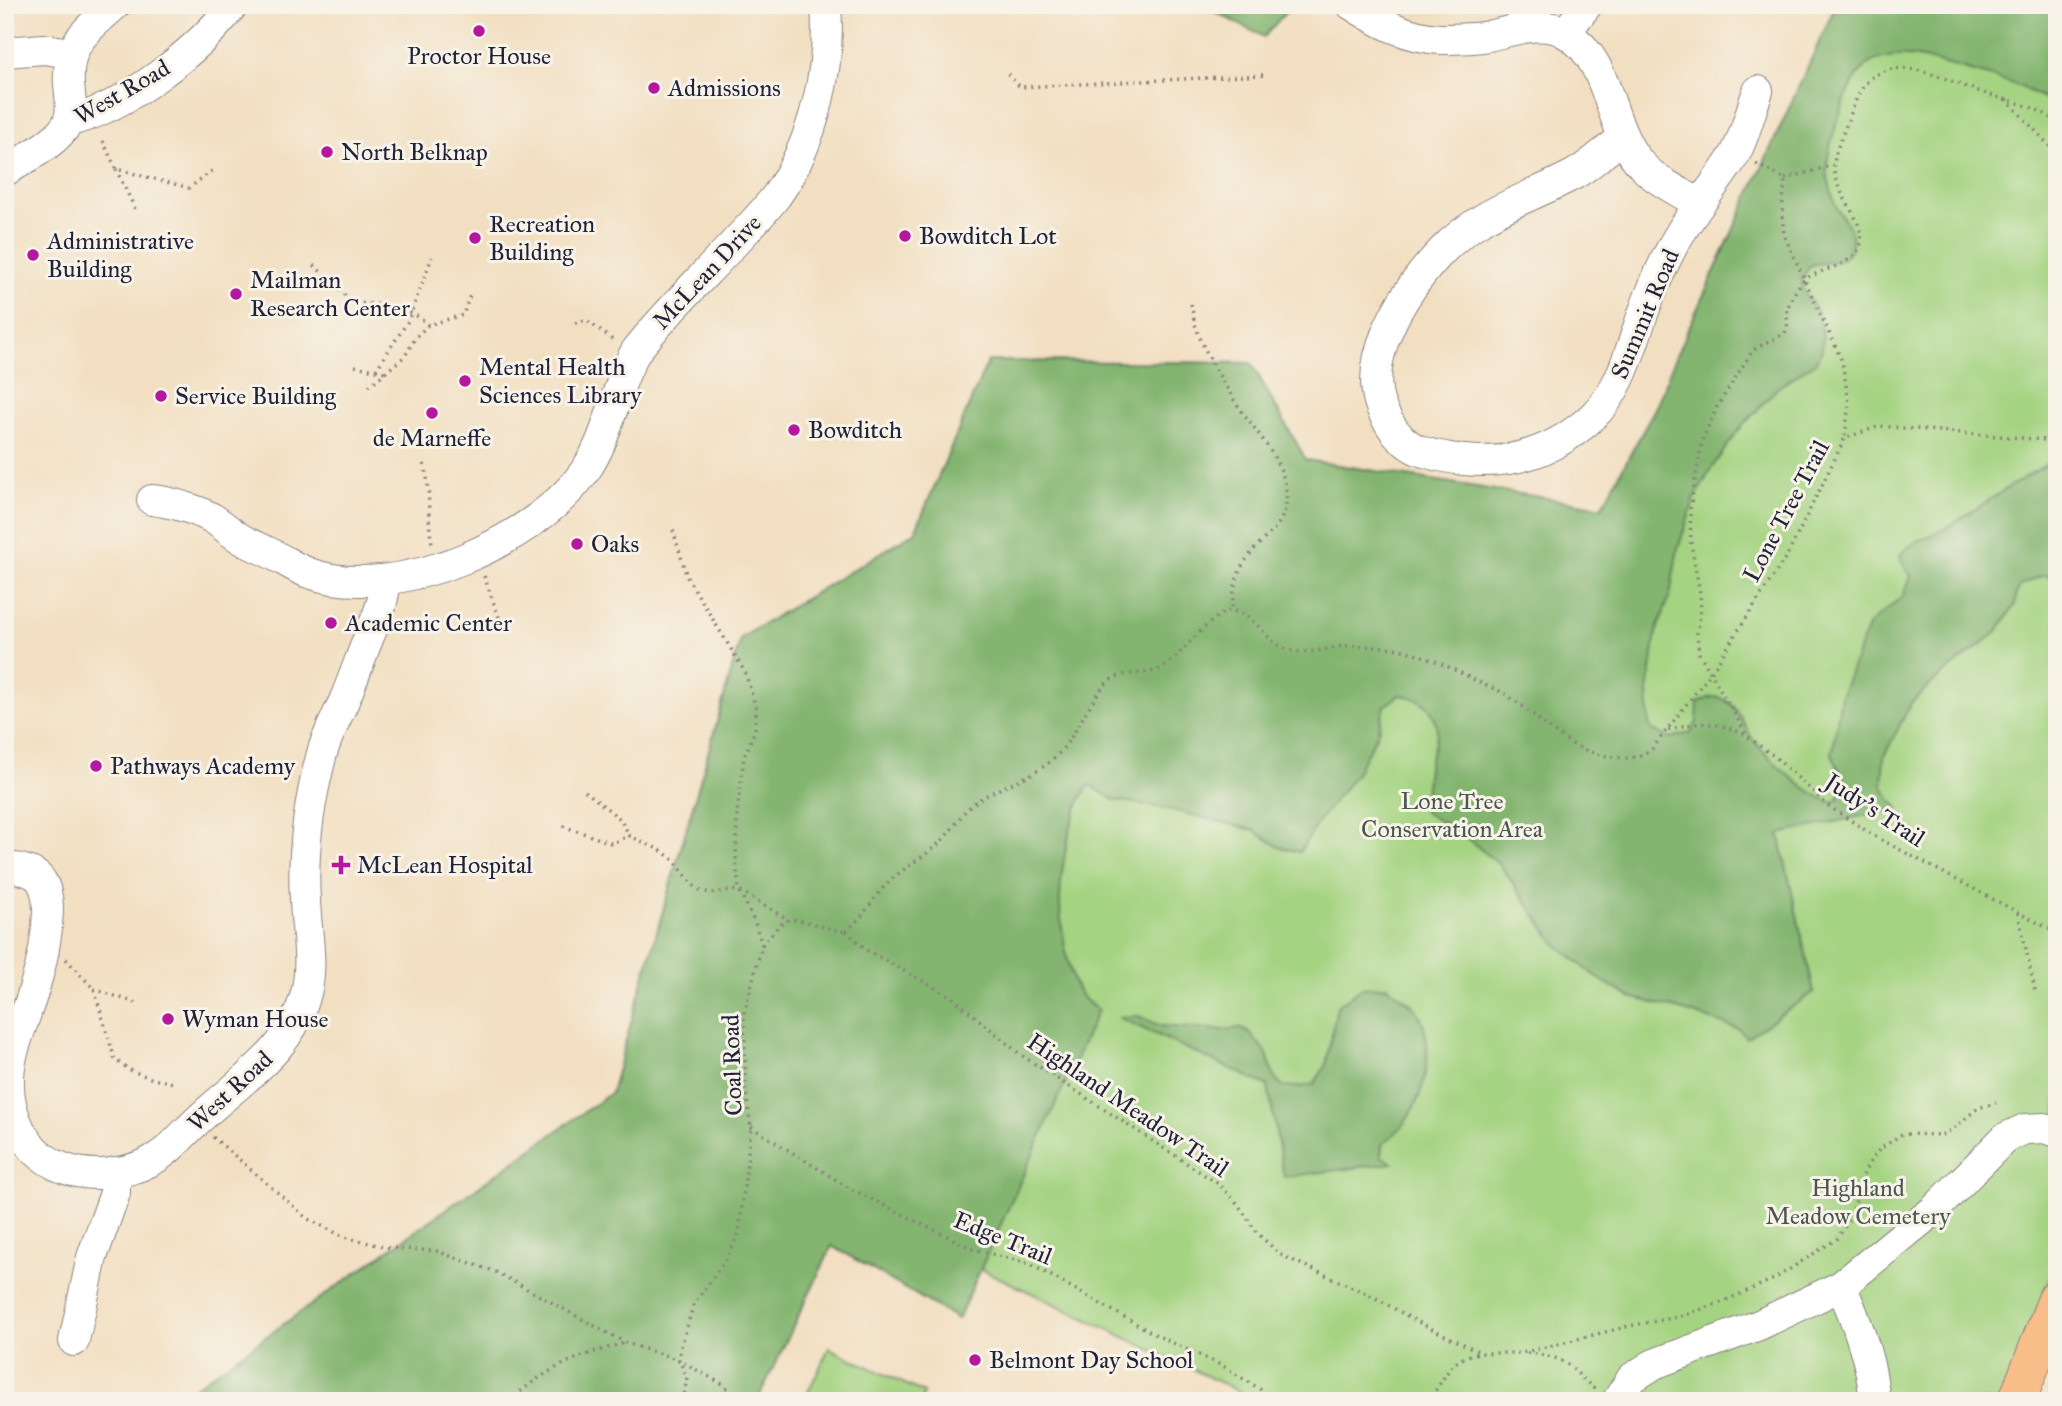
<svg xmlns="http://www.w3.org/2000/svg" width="2062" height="1406" font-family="'IM FELL Great Primer',serif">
  <rect width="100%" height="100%" fill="#f7f3e8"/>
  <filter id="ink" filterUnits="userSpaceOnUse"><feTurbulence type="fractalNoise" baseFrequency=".0143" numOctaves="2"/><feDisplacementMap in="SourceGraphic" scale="14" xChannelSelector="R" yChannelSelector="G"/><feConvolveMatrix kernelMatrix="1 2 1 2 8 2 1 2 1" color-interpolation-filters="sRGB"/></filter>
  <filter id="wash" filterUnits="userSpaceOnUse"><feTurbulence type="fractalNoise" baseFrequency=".00686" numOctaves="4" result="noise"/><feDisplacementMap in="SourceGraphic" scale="28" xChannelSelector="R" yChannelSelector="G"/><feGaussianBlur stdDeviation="1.57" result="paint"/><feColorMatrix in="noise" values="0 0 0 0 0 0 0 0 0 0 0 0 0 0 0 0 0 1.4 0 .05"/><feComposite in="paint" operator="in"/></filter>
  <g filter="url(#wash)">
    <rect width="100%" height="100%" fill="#f2dfc1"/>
    <g fill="#a4d381" stroke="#637a5e" stroke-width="2">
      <polygon points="1836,5 2057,5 2057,1261 2001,1401 1259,1401 981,1269 958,1319 832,1246 757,1401 175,1401 611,1093 741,638 915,532 988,361 1251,363 1306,460 1602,507 1657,405 1676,356"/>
      <polygon points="829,1348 924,1393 921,1401 804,1401"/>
    </g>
    <g fill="#83b56f" stroke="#526c55" stroke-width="2">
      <polygon points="1202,5 1292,5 1264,37"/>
      <path d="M1836,5H2057V109C2027,81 1973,73 1934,61C1914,55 1886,52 1867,65C1849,77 1824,153 1827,173C1829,183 1832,195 1835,204C1841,219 1857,227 1851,247C1846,265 1825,261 1811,265L1802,277V289L1817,311L1823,337L1822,350L1816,362L1777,388L1737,432L1711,469L1695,498L1678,548L1670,595L1656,633L1648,691L1649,724L1652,730L1670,738L1690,733L1697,722L1698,703C1706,699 1714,694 1723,699C1740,707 1744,729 1755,742C1773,763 1806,793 1831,802L1838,799L1843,779L1832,754L1841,696L1869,624L1903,596L1911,576L1902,562L1900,555C1913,540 1930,537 1946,528C1983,505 2018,479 2057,459V579L2044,575L2021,585L2016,594L2015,605L1997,632L1932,683L1911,703L1884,756L1882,785L1890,799L1899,808L1779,834L1814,992L1746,1038L1739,1029L1681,1010L1630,997L1596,977L1556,944L1500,865L1462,834L1424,812C1425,796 1426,780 1429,763C1431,753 1437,742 1437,732C1437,709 1420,696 1399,695L1385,706L1377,734L1355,775L1318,822L1300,852L1279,847L1253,830L1159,807L1114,800L1090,785C1071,803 1061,870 1060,897C1059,920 1067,966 1076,987C1080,996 1090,1005 1098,1010L958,1319L832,1246L757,1401H175L611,1093L741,638L915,532L988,361L1251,363L1306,460L1602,507L1657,405L1676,356Z"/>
      <path d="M1387,986C1396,994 1414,1003 1419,1014C1436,1049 1425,1097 1402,1126C1396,1133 1388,1139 1382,1145L1381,1156L1392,1163L1284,1177L1268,1086L1118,1017L1138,1016L1161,1026L1222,1030L1240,1028L1251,1034L1267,1054L1274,1077L1283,1086L1299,1087L1314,1084L1326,1065L1337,1006L1361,988Z"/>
    </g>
  </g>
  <g filter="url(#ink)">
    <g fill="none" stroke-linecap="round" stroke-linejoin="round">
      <defs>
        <g id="minor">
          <path d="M1352,5C1380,23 1407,37 1440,39C1456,39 1473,39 1488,36C1512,31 1543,19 1566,33C1611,61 1607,123 1638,161C1653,180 1679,191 1699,204"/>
          <polyline points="1565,33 1587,5"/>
          <polyline points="5,52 44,49 71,53"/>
          <path d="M69,121C124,109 199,50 233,5"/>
          <path d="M1624,138C1606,149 1592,165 1573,175C1526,200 1480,211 1441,252C1404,291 1353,367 1388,421C1395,433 1405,444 1418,450C1433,456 1449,458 1464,460C1512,465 1555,451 1591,418C1622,390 1630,349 1644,311C1651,291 1660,271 1669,253C1687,217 1713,189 1734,156C1745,137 1750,112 1758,91"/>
          <path d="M5,171C23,160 60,141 68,122C73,110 70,96 69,84C66,43 87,30 115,5"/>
          <path d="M152,500C171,502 195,509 212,518C223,525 232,534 243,540C254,546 265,550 276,556C287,562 297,569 309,573C394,604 539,541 587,468C611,432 614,388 636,351C667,311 704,276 738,239C751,225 765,211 777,195C814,142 831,69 826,5"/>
          <path d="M5,867C16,868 28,869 37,876C47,885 48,900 48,912C47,938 42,964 34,989C28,1010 19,1030 13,1052C1,1097 16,1150 63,1168C89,1178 124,1175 149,1162C168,1153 180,1137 195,1123C237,1082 294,1051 307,989C313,959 306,930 305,900C302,852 309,803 321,757C326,737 336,719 344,701C353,680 360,659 368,639C376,619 385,601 385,580"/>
          <path d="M1841,1286C1855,1316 1874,1368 1874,1401"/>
          <polyline points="74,1341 92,1257 115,1193 115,1172"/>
          <polyline points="1617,1401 1632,1378 1654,1364 1759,1325 1841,1286 1934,1210 2005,1138 2025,1129 2044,1128 2057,1132"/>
        </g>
        <polyline id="major" points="2017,1401 2057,1298"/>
      </defs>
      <use href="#minor" stroke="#8a807e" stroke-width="32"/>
      <use href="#major" stroke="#8a807e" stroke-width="39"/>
      <g stroke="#8a807e" stroke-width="3.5" stroke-dasharray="2 5" stroke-linecap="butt">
        <polyline points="1008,74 1020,87 1265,75"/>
        <polyline points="2006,99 2057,154"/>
        <path d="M2057,122C2032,103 2006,101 1978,91C1947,81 1897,52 1868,81C1859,90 1855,102 1851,113C1845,129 1836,147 1834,164C1831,191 1866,220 1861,243C1855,267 1820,268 1804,280C1799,284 1790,300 1788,307C1785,316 1790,324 1785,333L1753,350L1717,407L1702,441L1690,509L1691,544L1700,593L1701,610L1697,633L1699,653L1748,737L1775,757L1830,807L1876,837L2057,933"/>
        <polyline points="103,141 116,169 189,188 216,168"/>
        <polyline points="1756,164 1785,179 1782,214 1784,235 1842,361 1849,403 1845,438"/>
        <polyline points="116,169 136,211"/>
        <polyline points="1785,179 1833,165"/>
        <path d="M314,265L352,302C360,304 367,303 375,304C393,306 415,311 428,325"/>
        <path d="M1191,304C1193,313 1194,322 1197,330C1204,351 1221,378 1232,397C1248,422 1283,459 1286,489C1290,526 1266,532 1249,556C1236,572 1233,591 1232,611"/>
        <polyline points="575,323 586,320 614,341"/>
        <polyline points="355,366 385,372"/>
        <polyline points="376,370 408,321 432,257"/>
        <polyline points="369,386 405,356 416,337 428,325 463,315 471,292"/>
        <path d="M424,464C432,490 426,517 432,543"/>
        <polyline points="673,530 687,577 745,672 756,708 755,730 744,757 737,813 736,862 739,890 755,923 762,945 744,1013 746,1092 751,1127 739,1233 728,1256 693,1306 681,1347 679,1360 687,1377 683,1401"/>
        <polyline points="484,576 505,634"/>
        <path d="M1668,730C1700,720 1717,721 1748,736"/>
        <polyline points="585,791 620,819 630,836 660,850 674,860 693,885 701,891 712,893 739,890 787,919"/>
        <polyline points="563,826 611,843 630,836"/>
        <polyline points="2018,913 2036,995"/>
        <path d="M846,931C862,919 871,902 884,887C899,870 920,860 937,845C951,834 958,816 972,805C996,786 1031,780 1054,758C1077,737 1089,698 1109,681C1126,668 1149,679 1168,664C1183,652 1214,610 1233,611C1254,613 1265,640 1283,648C1303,657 1325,648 1345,646C1358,646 1370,646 1382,647C1417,649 1450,668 1481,683C1489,687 1498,690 1505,694C1542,717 1562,749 1607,756C1627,759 1635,760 1652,749L1710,674L1789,552L1845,438L1880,426L2057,441"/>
        <polyline points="846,931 868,951 952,997 1021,1055 1220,1185 1237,1203 1258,1234 1281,1255 1374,1297 1414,1320 1482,1353 1522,1353 1629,1326 1683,1316 1722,1302 1776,1278 1838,1238 1852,1214 1863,1175 1871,1160 1880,1149 1902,1134 1942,1135 1953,1129 1978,1108 1996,1103"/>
        <path d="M762,945C769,937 777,926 786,921C796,914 829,932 845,931"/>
        <polyline points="66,959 94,989 115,1060 132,1071 153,1079 174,1083"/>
        <polyline points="94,989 136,1003"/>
        <polyline points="751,1127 851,1189 973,1249 1030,1264 1158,1336 1223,1366 1279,1401"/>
        <polyline points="213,1137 308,1219 344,1237 390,1248 436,1251 496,1272 626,1343 679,1360 722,1384 743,1401"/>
        <path d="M1527,1353C1571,1357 1567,1367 1597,1391"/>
        <path d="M510,1401C545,1368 578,1356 624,1343"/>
        <path d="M1426,1401C1448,1380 1444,1360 1479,1353"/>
      </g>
      <use href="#minor" stroke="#fff" stroke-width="30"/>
      <use href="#major" stroke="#f8bd89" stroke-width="37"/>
    </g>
  </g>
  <g fill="#b5179e" stroke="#f7f3e8" stroke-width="2.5">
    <circle cx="479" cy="31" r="7"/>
    <circle cx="654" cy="88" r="7"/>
    <circle cx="327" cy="152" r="7"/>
    <circle cx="905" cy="236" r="7"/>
    <circle cx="475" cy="238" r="7"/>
    <circle cx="33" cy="255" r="7"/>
    <circle cx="236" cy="294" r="7"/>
    <circle cx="465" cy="381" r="7"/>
    <circle cx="161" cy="396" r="7"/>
    <circle cx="432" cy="413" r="7"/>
    <circle cx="794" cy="430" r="7"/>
    <circle cx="577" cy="544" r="7"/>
    <circle cx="331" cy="623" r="7"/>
    <circle cx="96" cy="766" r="7"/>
    <path d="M337.5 854.5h7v7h7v7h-7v7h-7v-7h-7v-7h7z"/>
    <circle cx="168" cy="1019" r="7"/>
    <circle cx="975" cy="1360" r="7"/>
  </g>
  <g text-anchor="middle" stroke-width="6" stroke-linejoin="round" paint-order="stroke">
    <g font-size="24" fill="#22223b" stroke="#f7f3e8" text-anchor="start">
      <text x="479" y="64" text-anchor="middle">Proctor House</text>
      <text x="668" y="96">Admissions</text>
      <text x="341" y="160">North Belknap</text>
      <text x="489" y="232">Recreation<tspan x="489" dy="28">Building</tspan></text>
      <text x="919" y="244">Bowditch Lot</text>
      <text x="47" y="249">Administrative<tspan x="47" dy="28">Building</tspan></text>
      <text x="250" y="288">Mailman<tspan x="250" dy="28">Research Center</tspan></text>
      <text x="479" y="375">Mental Health<tspan x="479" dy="28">Sciences Library</tspan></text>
      <text x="175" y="404">Service Building</text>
      <text x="808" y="438">Bowditch</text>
      <text x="432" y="446" text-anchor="middle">de Marneffe</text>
      <text x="591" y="552">Oaks</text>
      <text x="345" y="631">Academic Center</text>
      <text x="110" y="774">Pathways Academy</text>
      <text x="357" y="873">McLean Hospital</text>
      <text x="182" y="1027">Wyman House</text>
      <text x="989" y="1368">Belmont Day School</text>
    </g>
    <g font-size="24" fill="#22223b" stroke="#f7f3e8">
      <text transform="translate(122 92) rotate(-30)" y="8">West Road</text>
      <text transform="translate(707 272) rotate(-47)" y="8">McLean Drive</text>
      <text transform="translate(1645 314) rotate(-67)" y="8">Summit Road</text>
      <text transform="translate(1786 511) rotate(-62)" y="8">Lone Tree Trail</text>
      <text transform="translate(1875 810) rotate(33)" y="8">Judy's Trail</text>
      <text transform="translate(732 1065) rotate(-92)" y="8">Coal Road</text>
      <text transform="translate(230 1091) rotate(-43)" y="8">West Road</text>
      <text transform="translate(1128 1105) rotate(34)" y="8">Highland Meadow Trail</text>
      <text transform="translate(1003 1238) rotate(22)" y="8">Edge Trail</text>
    </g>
    <g font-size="24" fill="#495750" stroke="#f7f3e8">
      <text x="1452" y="809">Lone Tree<tspan x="1452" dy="28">Conservation Area</tspan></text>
      <text x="1858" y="1196">Highland<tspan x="1858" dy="28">Meadow Cemetery</tspan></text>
    </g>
  </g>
  <rect width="2062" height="1406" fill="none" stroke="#f7f3e8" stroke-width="28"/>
</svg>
